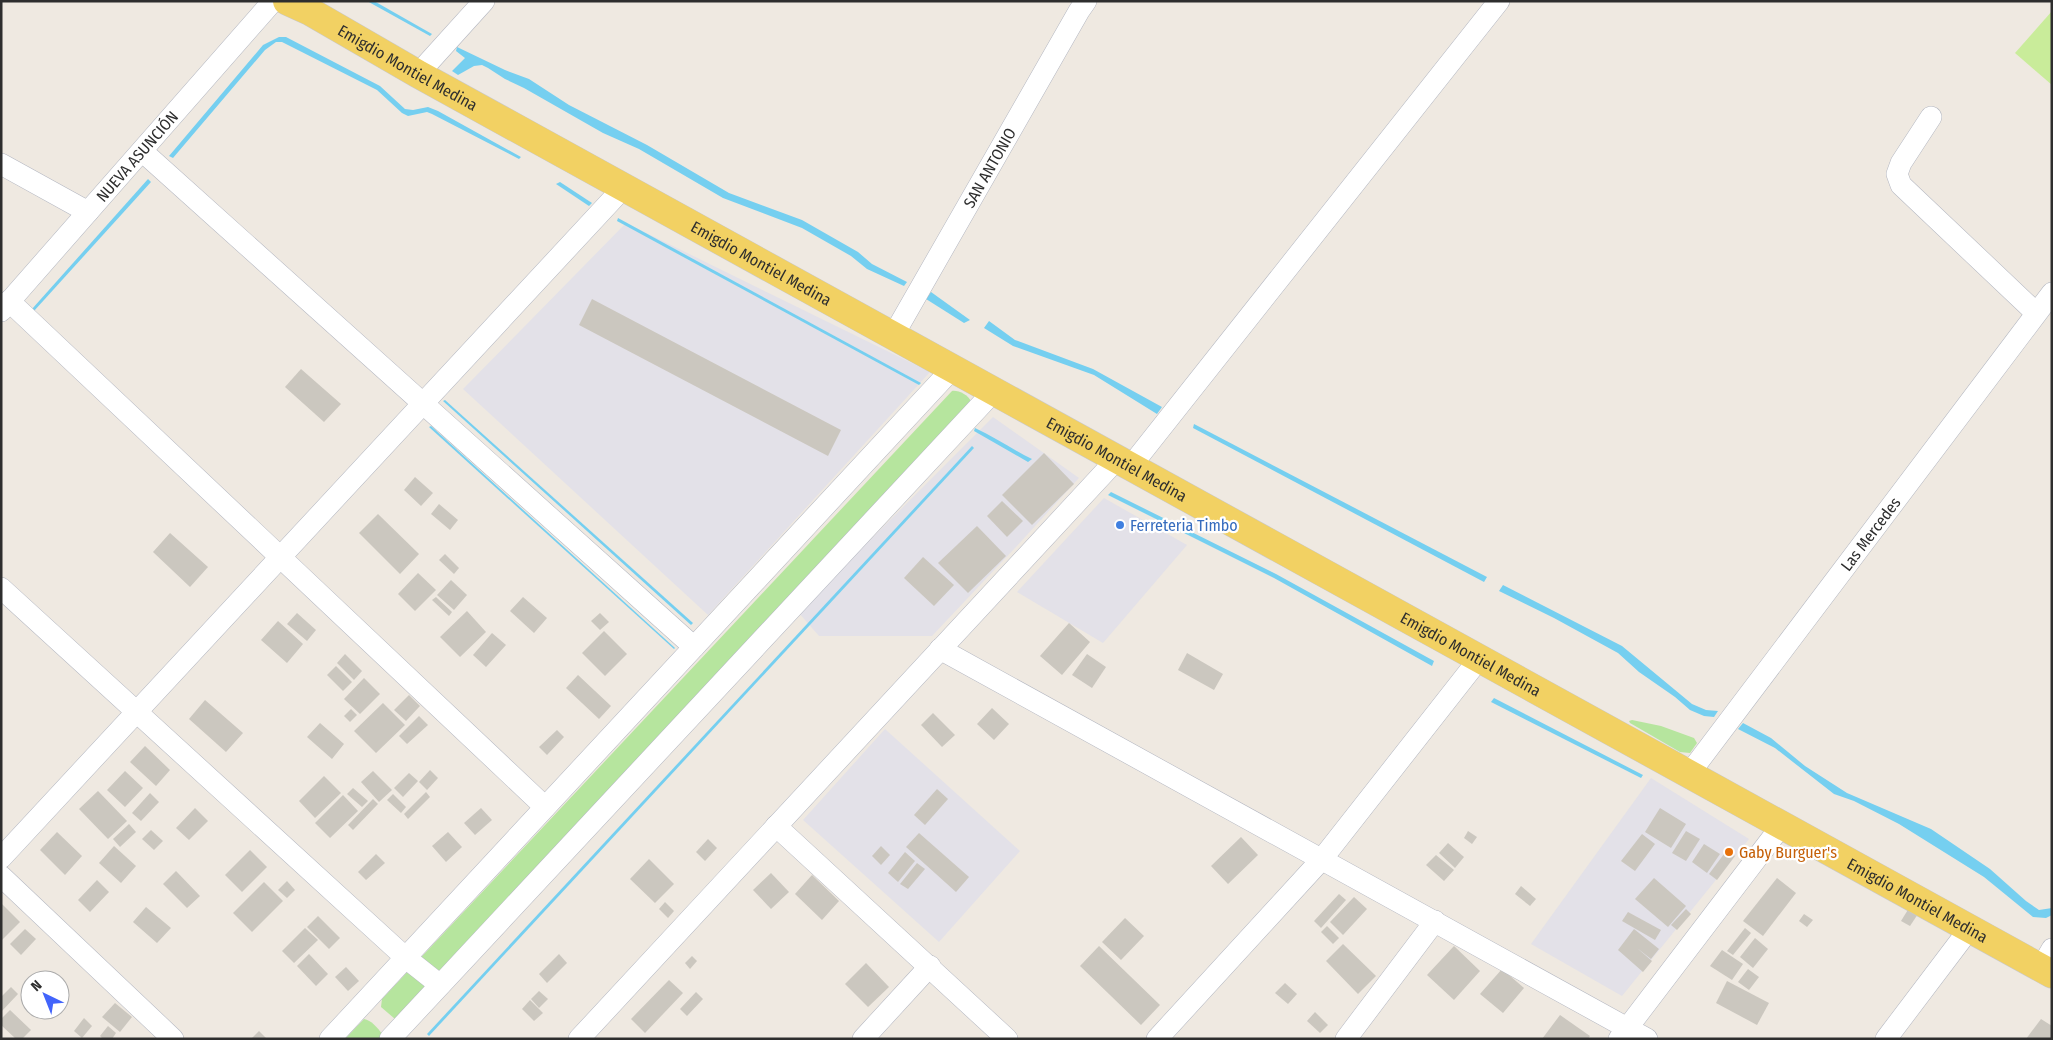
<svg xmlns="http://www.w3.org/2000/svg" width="2053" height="1040" font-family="'Fira Sans Condensed',sans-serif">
  <rect width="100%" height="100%" fill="#efe9e1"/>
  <g fill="#e3e1e8">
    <polygon points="626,223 930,372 708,615 463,389"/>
    <polygon points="993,417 1079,478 1015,548 932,636 819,636 798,612"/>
    <polygon points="1104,498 1187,545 1103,643 1017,592"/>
    <polygon points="885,729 1020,851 939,942 803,820"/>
    <polygon points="1651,778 1749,839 1622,996 1531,944"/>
  </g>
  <g fill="#b6e59e">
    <path d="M952,391C958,390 969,395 971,402L395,1019L381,1007L382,999Z"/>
    <polygon points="1632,720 1661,726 1694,738 1697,743 1690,753 1680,752 1630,723 1629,721"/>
    <path d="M364,1019C371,1020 378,1028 382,1034L380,1039H345Z"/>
  </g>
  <polygon fill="#c9ec9a" points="2052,11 2052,85 2015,53"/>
  <g fill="#75cff0">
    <polygon points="367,1 374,1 432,34 430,36"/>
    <polygon points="279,37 286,37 380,86 405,109 413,110 428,107 438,111 521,157 519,159 432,114 427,112 408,116 402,113 377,90 282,42 276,42 265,50 173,158 169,156 263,45"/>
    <polygon points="457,47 505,70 529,79 569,105 647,145 729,193 802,220 858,252 872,264 907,282 904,286 867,269 851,256 802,228 723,198 639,149 603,133 524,88 505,79 488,68 482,65 474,66 458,75 452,71 465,58 456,51"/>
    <polygon points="148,179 151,182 34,311 32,309"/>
    <polygon points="560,182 592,203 589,206 556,184"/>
    <polygon points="618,218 921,383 919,385 617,221"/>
    <polygon points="931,292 970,320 964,323 926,299"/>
    <polygon points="989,321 1015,340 1093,369 1162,407 1157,414 1094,375 1013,346 984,328"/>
    <polygon points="445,400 693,623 691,625 443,401"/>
    <polygon points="1194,424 1487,577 1484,582 1193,428"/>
    <polygon points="431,426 675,648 674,649 429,427"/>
    <path d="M975,428C995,437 1013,450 1032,459L1028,462L974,431Z"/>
    <polygon points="972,446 974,448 429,1036 427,1034"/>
    <polygon points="1111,492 1276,574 1434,661 1432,666 1274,578 1108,495"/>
    <polygon points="1503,585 1622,646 1692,704 1706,710 1718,711 1714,717 1704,716 1690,710 1675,697 1639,672 1618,653 1554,618 1499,591"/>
    <polygon points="1494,698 1643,775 1641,778 1491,702"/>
    <polygon points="1743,723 1771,738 1805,766 1847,793 1931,829 1990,869 2026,901 2039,910 2052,908 2052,915 2046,918 2033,917 1984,877 1899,824 1854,801 1834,794 1775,748 1738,729"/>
  </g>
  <g fill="#cbc7bf">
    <polygon points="592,299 841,430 828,456 579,325"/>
    <polygon points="301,369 341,404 324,422 285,387"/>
    <polygon points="1044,453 1074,484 1032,525 1002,495"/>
    <polygon points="415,477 433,493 421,506 404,490"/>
    <polygon points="1002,501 1023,521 1007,537 987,516"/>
    <polygon points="439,504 458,520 450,530 431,514"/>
    <polygon points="378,514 419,554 400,574 359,533"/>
    <polygon points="977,526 1006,556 968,593 938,563"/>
    <polygon points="170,533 208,567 190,587 153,552"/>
    <polygon points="445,554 459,568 454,574 439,560"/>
    <polygon points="923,557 954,585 934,606 904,578"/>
    <polygon points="418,573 436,590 415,611 398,594"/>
    <polygon points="451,580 467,595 454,610 437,595"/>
    <polygon points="436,597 452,612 449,616 432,600"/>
    <polygon points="523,597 547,618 534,633 510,611"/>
    <polygon points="467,611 486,632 460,657 440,637"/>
    <polygon points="297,613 316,630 307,641 287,624"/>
    <polygon points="600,613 609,622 600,630 591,621"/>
    <polygon points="278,621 303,644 287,663 261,640"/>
    <polygon points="1069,623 1090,642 1062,675 1040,656"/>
    <polygon points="604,631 627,654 605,676 582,653"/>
    <polygon points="492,633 506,645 486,667 473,655"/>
    <polygon points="1187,653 1223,674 1214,690 1178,670"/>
    <polygon points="345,654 362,671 354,680 337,663"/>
    <polygon points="1087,654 1106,667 1092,688 1072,675"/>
    <polygon points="336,666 352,682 343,691 327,675"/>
    <polygon points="578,675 611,706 599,719 566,688"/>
    <polygon points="364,678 380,694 360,714 344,699"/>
    <polygon points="409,695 420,706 406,721 394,710"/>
    <polygon points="205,700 243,733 226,752 189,719"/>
    <polygon points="383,703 405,725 376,753 354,731"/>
    <polygon points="992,708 1009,724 994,740 977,724"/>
    <polygon points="351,709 357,715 350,722 344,716"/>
    <polygon points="933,713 955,735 942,747 921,725"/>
    <polygon points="419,716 428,725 407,744 399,736"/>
    <polygon points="320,723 344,744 332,759 307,737"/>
    <polygon points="557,730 564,737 547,755 539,747"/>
    <polygon points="145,746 170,770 156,786 130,762"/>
    <polygon points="430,770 438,778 427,790 419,782"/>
    <polygon points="125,771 143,788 125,807 107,790"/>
    <polygon points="373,771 392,790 379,802 361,782"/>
    <polygon points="409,773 418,781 403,797 394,788"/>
    <polygon points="324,776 341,793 315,818 299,801"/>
    <polygon points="353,788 368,801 362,807 347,794"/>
    <polygon points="937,789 948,799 925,825 914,815"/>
    <polygon points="98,791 127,821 108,839 79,809"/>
    <polygon points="426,792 430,797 408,819 404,814"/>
    <polygon points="150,793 159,802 141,821 132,813"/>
    <polygon points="393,794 406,807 401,813 387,800"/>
    <polygon points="343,795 358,811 330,838 315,823"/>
    <polygon points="373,799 378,804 353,830 348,825"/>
    <polygon points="195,808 208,821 189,840 176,828"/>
    <polygon points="481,808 492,820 475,835 464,823"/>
    <polygon points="1660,808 1686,824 1671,848 1645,832"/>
    <polygon points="129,824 136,832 120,847 113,839"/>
    <polygon points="151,830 163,841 154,850 142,839"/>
    <polygon points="1468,831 1477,837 1472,844 1464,838"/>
    <polygon points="1686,831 1700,839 1686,861 1672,853"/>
    <polygon points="57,832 82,856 65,875 40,850"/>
    <polygon points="448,832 462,847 446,862 432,846"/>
    <polygon points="919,833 969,877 956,892 906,847"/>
    <polygon points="1642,834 1655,844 1635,871 1621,861"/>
    <polygon points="1241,837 1258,855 1228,884 1211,866"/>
    <polygon points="708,839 717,848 705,861 696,852"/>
    <polygon points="1448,843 1464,857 1455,868 1439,853"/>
    <polygon points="1704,844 1720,854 1707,873 1692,862"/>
    <polygon points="114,846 136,866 121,883 99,863"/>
    <polygon points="881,846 890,855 881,865 872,856"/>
    <polygon points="250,850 267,867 242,892 225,875"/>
    <polygon points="1727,850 1735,856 1717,880 1709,874"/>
    <polygon points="905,852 915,861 898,882 888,873"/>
    <polygon points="376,854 385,863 366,880 358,872"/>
    <polygon points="1436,855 1454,870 1444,881 1426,865"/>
    <polygon points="649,859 674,884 655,903 630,879"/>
    <polygon points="917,863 925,869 908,889 900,884"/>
    <polygon points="176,871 200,896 187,908 163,884"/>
    <polygon points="771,873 789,892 771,909 753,890"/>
    <polygon points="812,875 839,901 822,920 795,894"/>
    <polygon points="1654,878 1686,906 1668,927 1635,899"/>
    <polygon points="1777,878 1796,893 1763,936 1743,921"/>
    <polygon points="97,880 109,892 90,912 78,900"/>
    <polygon points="287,881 295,890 287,898 278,890"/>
    <polygon points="264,882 283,901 252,932 233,913"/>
    <polygon points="1521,886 1536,899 1530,906 1515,894"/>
    <polygon points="1339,894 1346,900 1321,928 1314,921"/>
    <polygon points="1354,897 1367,909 1343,935 1330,922"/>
    <polygon points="665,902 674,911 668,918 659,909"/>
    <polygon points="1,903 20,922 1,941"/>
    <polygon points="146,907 171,928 157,943 133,922"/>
    <polygon points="1909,908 1918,914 1910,926 1901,921"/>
    <polygon points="1686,909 1691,914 1677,930 1671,925"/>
    <polygon points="1628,912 1661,930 1655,940 1622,921"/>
    <polygon points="1804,914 1813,920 1807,927 1799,921"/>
    <polygon points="318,916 340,938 329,949 307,927"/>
    <polygon points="1125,918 1144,936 1121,960 1102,942"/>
    <polygon points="1327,926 1339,938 1333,944 1321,932"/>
    <polygon points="305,928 318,940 294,963 282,951"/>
    <polygon points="1745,928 1751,933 1733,955 1727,951"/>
    <polygon points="25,929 36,939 21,955 10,944"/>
    <polygon points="1634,929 1659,949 1651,959 1637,948 1652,961 1643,972 1618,950"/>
    <polygon points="1755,938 1768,949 1753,968 1740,957"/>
    <polygon points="1343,944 1376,976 1358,994 1326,961"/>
    <polygon points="1099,946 1160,1005 1141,1025 1080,966"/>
    <polygon points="1454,946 1480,971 1454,1000 1427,975"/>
    <polygon points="1722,950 1743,964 1732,980 1710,966"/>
    <polygon points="309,954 328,974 316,986 297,966"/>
    <polygon points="559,954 567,963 547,983 539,974"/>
    <polygon points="692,956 697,961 690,969 685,963"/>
    <polygon points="866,963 889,987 868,1007 845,984"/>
    <polygon points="346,967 359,981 348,991 335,977"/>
    <polygon points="1502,969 1524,988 1503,1013 1480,994"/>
    <polygon points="1748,969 1759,977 1749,990 1738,982"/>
    <polygon points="43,972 52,980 35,980"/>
    <polygon points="669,980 683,993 645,1033 631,1019"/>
    <polygon points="1727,981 1769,1003 1757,1025 1716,1003"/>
    <polygon points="1285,983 1297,994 1288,1004 1275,993"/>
    <polygon points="11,987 18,994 1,1012 1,997"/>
    <polygon points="539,991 548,999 539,1008 531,999"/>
    <polygon points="696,992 703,999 687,1016 680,1009"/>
    <polygon points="530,1000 543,1013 534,1021 522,1009"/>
    <polygon points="115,1003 132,1017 120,1032 102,1017"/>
    <polygon points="10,1010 31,1030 22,1039 16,1039 1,1025 1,1019"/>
    <polygon points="1315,1012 1328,1025 1320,1033 1307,1021"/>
    <polygon points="1560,1015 1590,1036 1588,1039 1542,1039"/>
    <polygon points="84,1018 92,1026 82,1038 74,1031"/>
    <polygon points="2041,1019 2052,1026 2052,1039 2026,1039"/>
    <polygon points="108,1026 116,1033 112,1039 103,1039 100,1036"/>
    <polygon points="259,1031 267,1039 251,1039"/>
  </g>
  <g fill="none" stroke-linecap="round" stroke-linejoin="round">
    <defs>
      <g id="minor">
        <polyline points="418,74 484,1"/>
        <polyline points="1931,117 1901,163 1897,174 1901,185 2036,313"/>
        <polyline points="142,151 694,647"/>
        <polyline points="1,164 88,212"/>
        <polyline points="9,301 545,807"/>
        <path id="s1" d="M1,311L273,1"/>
        <path id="s2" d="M893,336L1079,11L1086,1"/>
        <polyline points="1131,466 1499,1"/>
        <polyline points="1,588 406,958 440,985"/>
        <polyline points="940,649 1647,1039"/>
        <path id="s3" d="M1689,774L2052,293"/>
        <polyline points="776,826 1007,1039"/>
        <polyline points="1,858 624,187"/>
        <polyline points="1,876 173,1039"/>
        <polyline points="2041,968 2052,949"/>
        <polyline points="330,1039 953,368"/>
        <polyline points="390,1039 994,391"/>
        <polyline points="579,1039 1117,459"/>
        <polyline points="863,1039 930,966"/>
        <polyline points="1157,1039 1322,859 1479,659"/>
        <polyline points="1346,1039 1435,921"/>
        <polyline points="1619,1039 1782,825"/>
        <polyline points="1886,1039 1970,928"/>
      </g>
      <g id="primary">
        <path id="s4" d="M287,1L309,11L418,74L2052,974"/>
      </g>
    </defs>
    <use href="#minor" stroke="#b4b7c1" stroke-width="22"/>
    <use href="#primary" stroke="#c9c9c9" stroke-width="29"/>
    <use href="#minor" stroke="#fff" stroke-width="21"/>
    <use href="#primary" stroke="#f2d163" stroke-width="28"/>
  </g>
  <circle fill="#3f7fe0" stroke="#fff" stroke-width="2" cx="1120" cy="525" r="5"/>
  <circle fill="#e8710a" stroke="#fff" stroke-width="2" cx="1729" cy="852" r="5"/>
  <g text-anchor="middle" stroke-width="4.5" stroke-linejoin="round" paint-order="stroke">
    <g font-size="16" fill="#2e2e2e" stroke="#fff">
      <text dy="6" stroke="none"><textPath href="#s4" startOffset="138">Emigdio Montiel Medina</textPath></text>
      <text dy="6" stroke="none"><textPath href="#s1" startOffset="206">NUEVA ASUNCIÓN</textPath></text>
      <text dy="6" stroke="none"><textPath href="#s2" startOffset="194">SAN ANTONIO</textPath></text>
      <text dy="6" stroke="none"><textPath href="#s4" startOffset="542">Emigdio Montiel Medina</textPath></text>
      <text dy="6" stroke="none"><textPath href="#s4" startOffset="948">Emigdio Montiel Medina</textPath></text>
      <text dy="6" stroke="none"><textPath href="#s3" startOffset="301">Las Mercedes</textPath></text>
      <text dy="6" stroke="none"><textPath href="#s4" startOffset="1352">Emigdio Montiel Medina</textPath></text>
      <text dy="6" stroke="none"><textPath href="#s4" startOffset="1862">Emigdio Montiel Medina</textPath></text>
    </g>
    <g font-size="16" fill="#366cbe" stroke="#fff" text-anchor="start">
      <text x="1130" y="531">Ferreteria Timbo</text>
    </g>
    <g font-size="16" fill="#c56008" stroke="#fff" text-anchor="start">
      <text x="1739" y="858">Gaby Burguer's</text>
    </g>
  </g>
  <rect width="2053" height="1040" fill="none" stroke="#2e2e2e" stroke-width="5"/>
  <g transform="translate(45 995) rotate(317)"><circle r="24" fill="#ffffff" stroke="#ababab"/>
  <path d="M0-4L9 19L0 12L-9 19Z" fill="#4264fb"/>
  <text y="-8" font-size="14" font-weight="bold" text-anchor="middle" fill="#2e2e2e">N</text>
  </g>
</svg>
